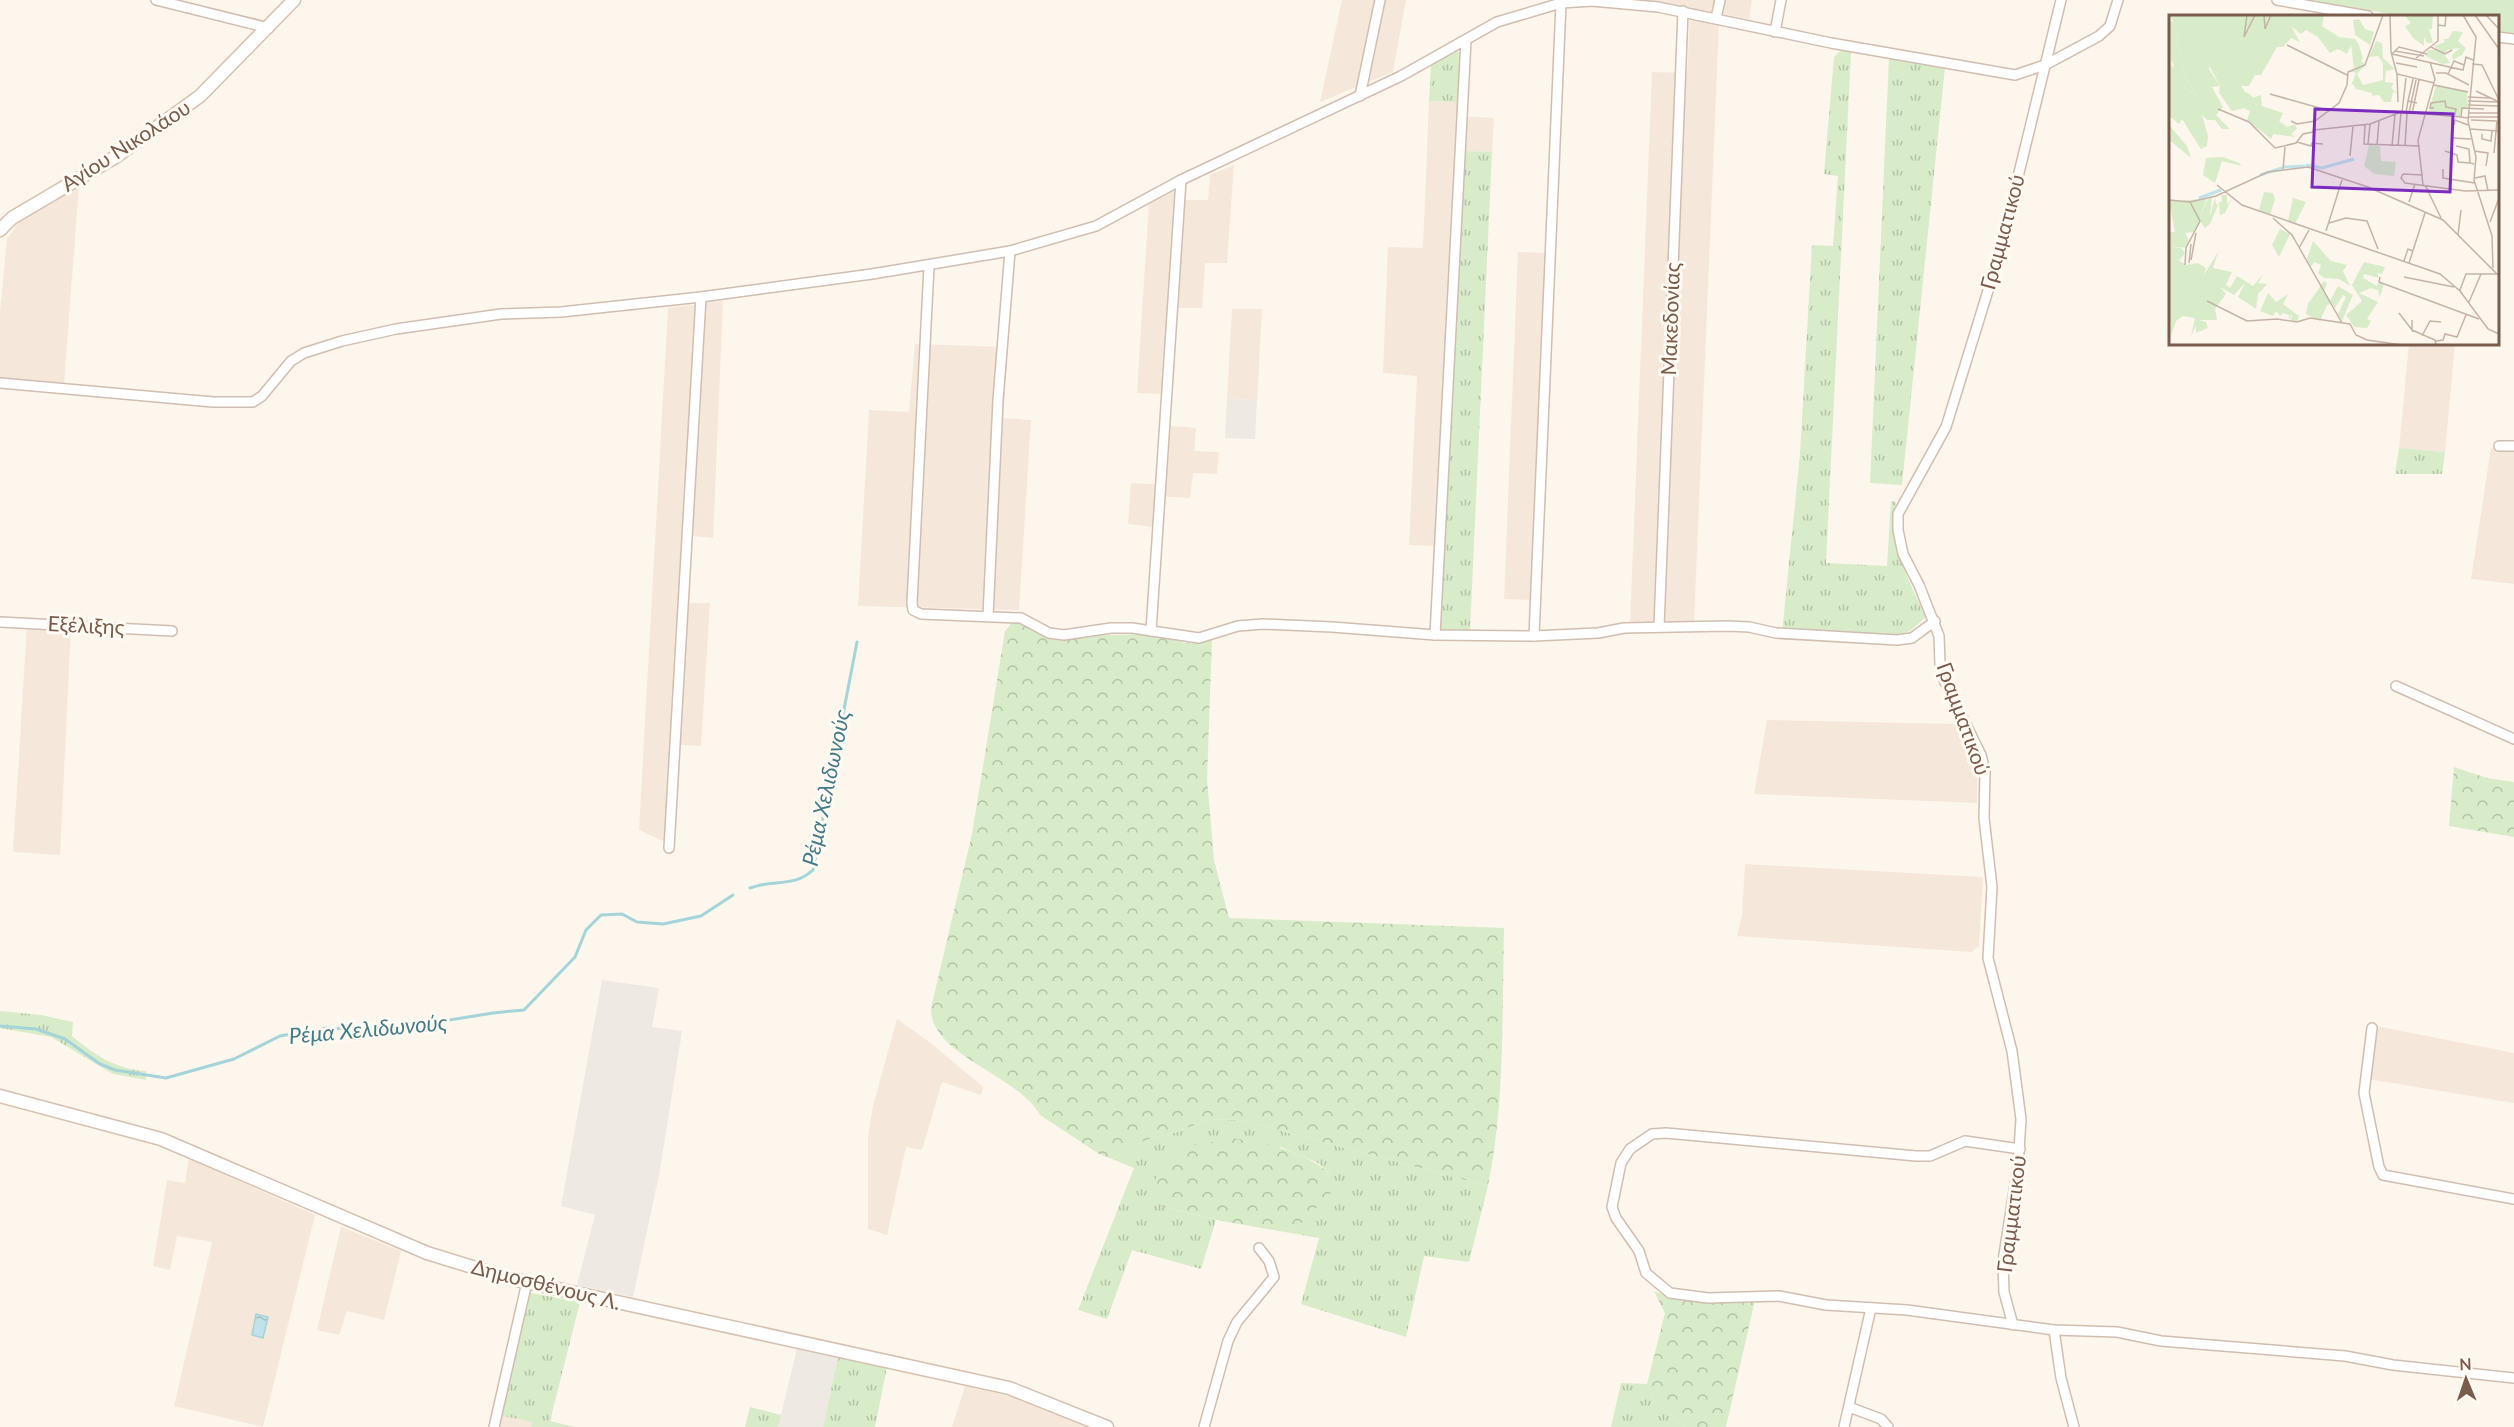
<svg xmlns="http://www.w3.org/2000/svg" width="2514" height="1427" font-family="Lato,sans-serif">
  <defs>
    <pattern id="grass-tufts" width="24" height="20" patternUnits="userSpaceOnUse" patternTransform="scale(1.5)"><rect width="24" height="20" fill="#d8ecc9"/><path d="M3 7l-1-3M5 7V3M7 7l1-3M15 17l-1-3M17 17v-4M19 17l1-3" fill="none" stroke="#b4c2a5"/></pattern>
    <pattern id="forest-crowns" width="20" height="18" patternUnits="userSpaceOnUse" patternTransform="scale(1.5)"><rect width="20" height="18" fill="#d8ecc9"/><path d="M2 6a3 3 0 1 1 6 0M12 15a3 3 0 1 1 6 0" fill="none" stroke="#b4c2a5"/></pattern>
    <pattern id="water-ripples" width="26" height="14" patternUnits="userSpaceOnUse" patternTransform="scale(1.5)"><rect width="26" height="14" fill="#bfe3e8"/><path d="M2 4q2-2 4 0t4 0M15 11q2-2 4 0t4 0" fill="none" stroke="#a0bbbe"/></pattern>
  </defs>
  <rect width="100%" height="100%" fill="#fdf6ec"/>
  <g fill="#f5e8da">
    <polygon points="1342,0 1406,0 1393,72 1320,102"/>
    <polygon points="1643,0 1752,0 1749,19"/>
    <polygon points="1690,18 1719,23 1694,623 1630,624 1652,72 1687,73"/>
    <polygon points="1429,101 1458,102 1457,116 1494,118 1492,152 1455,151 1436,546 1409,545 1417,376 1383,373 1388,247 1423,248"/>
    <polygon points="1234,165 1227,263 1205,263 1202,308 1168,308 1162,394 1137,393 1149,203 1176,190 1175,200 1208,200 1210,175"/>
    <polygon points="79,186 64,383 3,378 0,376 0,312 7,239 19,222"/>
    <polygon points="1518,252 1546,253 1531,600 1504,599"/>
    <polygon points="723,301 713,538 692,536 687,603 710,603 701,746 680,745 672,845 639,830 668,308"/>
    <polygon points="1232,309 1262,309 1257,400 1227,399"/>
    <polygon points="915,344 1008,347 1003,418 1031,420 1019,610 858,606 869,410 909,412"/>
    <polygon points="2409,344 2455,344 2445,452 2399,448"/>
    <polygon points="1171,426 1196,428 1194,451 1219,452 1217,474 1193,473 1190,498 1156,496 1153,527 1128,524 1131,483 1166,485"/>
    <polygon points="2491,448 2514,448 2514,584 2471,579"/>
    <polygon points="27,626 71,628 60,855 13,852"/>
    <polygon points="1767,720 1958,724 1977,778 1977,803 1754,794"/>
    <polygon points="1745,864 1983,877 1979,946 1971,952 1737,936 1742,915"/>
    <polygon points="897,1019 928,1041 983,1087 981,1095 942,1082 922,1150 906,1147 887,1235 868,1229 868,1137 873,1106"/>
    <polygon points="2376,1026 2514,1053 2514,1103 2368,1079"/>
    <polygon points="189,1158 315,1215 263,1427 174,1406 212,1242 177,1236 170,1270 153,1266 167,1180 185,1183"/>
    <polygon points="341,1227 401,1251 384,1320 347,1311 339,1335 317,1330"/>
    <polygon points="965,1386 1019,1399 1088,1427 952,1427"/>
    <polygon points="498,1415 532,1422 531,1427 496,1427"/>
  </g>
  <g fill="#efe9e4">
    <polygon points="1227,399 1257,400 1255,439 1225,438"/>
    <polygon points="602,980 659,988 652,1027 682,1031 660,1170 633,1297 577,1285 595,1215 561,1206"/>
    <polygon points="797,1349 838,1357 823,1427 778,1427"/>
  </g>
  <g fill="url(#grass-tufts)">
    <path d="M1842,50L1851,51L1826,563L1887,566L1891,501L1896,502C1889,544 1908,579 1926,617L1910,631L1897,636L1782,633L1800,454L1812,245L1833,246L1838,176L1824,174L1834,57Z"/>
    <polygon points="1455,52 1461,52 1458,102 1429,101 1431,65"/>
    <polygon points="1889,58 1945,67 1902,485 1870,483"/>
    <polygon points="1465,151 1492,152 1470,630 1440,630"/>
    <polygon points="2399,448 2445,452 2442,474 2395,474"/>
    <path d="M0,1011L41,1015L73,1022L72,1036C95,1055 115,1069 146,1071V1080L113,1074L51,1037L0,1028Z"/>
    <polygon points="1209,1119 1240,1120 1488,1186 1469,1262 1424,1256 1406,1337 1301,1304 1319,1238 1285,1232 1302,1223 1331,1175 1318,1163 1281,1147 1161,1206 1216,1220 1201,1269 1132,1250 1107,1319 1078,1310 1134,1168 1112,1159 1146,1140 1180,1131"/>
    <polygon points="526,1292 580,1302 550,1421 575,1427 531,1427 532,1422 498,1415"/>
    <polygon points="838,1357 887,1367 875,1427 823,1427"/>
    <polygon points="1621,1383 1647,1384 1654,1401 1685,1427 1611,1427"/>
    <polygon points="750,1407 781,1415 778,1427 745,1427"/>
  </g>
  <g fill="url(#forest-crowns)">
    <path d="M1013,622L1078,636L1151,634L1185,643L1212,639L1207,779L1214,860L1229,918L1504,928C1502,1014 1505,1102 1488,1186L1240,1120L1209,1119L1180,1131L1146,1140L1112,1159L1099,1154L1040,1115C1020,1076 929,1055 931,1008L972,834L1005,631Z"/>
    <polygon points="2454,767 2487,778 2514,782 2514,837 2449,826"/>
    <path d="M1233,1138C1269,1145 1304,1150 1331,1175L1332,1192L1302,1223L1285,1232L1221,1221L1161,1206L1152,1190L1160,1166L1186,1147Z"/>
    <path d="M1654,1291C1686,1305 1720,1302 1755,1300L1726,1427H1685L1654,1401L1647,1384L1665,1313Z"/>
  </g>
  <polygon fill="#d8ecc9" points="2305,0 2514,0 2514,33 2498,31 2498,16 2404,16"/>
  <polygon fill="url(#water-ripples)" stroke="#a5d3da" stroke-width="1.5" points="256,1314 268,1317 263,1338 252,1335"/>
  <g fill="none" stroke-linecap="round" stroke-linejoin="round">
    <g stroke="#a5d3da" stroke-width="3">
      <path d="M750,888C772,879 794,888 813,870L857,642"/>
      <polyline points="0,1026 36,1029 65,1039 100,1064 115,1070 166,1078 234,1059 280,1036 326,1028 387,1030 493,1013 524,1010 575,957 586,930 601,915 622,914 637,922 663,924 701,916 733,895"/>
    </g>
    <defs>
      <g id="street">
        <polyline points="156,0 269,28"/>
        <polyline points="2277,0 2368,16"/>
        <polyline points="1716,18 1720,0"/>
        <polyline points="1775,32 1781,0"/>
        <polyline points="2498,37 2514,39"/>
        <polyline points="1360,96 1380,0"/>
        <polyline points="929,266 912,603 913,610 921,614 1021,618 1049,633 1064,635 1111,628 1132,628 1199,638 1238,626 1263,624 1332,627 1435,635 1534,636 1598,633 1624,628 1728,626 1749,627 1776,633 1897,640 1912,638 1935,621"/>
        <polyline points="0,383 213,402 253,402 262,396 291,361 304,353 342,341 396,329 501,314 561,312 701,297 872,274 1010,251 1096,226 1181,180 1401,76 1497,22 1561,3 1592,1 1658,7 1831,43 2015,75 2045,65 2099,36 2110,26 2118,0"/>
        <polyline points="2499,446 2514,446"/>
        <polyline points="988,616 998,400 1010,251"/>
        <polyline points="0,622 172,631"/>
        <polyline points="1659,627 1683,11"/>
        <polyline points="1151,631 1181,180"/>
        <polyline points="1435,635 1466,40"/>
        <polyline points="1534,636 1561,3"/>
        <polyline points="2396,686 2514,739"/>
        <polyline points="669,848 701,297"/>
        <polyline points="2372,1028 2364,1093 2379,1167 2383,1175 2514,1199"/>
        <polyline points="2020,1149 1965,1141 1930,1156 1916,1156 1666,1133 1652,1134 1630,1149 1621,1163 1612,1207 1616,1218 1639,1251 1646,1273 1670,1293 1708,1298 1779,1296 1826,1305 1907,1310 2054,1330 2117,1332 2161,1341 2345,1356 2393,1365 2514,1378"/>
        <polyline points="2013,1325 2004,1292 2003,1261 2018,1166 2021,1119 2012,1051 1988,958 1992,887 1984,818 1985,771 1981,755 1944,680 1940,664 1939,636 1919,585 1903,554 1898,530 1898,514 1946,427 1999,255 2061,0"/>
        <polyline points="2054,1330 2061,1378 2074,1427"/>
        <polyline points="1849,1407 1881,1419 1888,1427"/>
        <polyline points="494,1427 527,1282"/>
        <polyline points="1204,1427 1228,1341 1237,1322 1274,1277 1269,1261 1259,1248"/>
        <polyline points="1844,1427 1871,1308"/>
      </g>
      <g id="secondary">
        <polyline points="0,230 12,218 117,156 200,96 294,0"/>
        <polyline points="0,1096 161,1139 427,1253 508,1278 1009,1388 1107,1427"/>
      </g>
    </defs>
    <use href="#street" stroke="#d1beb0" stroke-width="12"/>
    <use href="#secondary" stroke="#d6c0b0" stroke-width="15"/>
    <use href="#street" stroke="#fff" stroke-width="9"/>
    <use href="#secondary" stroke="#fff" stroke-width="12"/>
  </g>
  <g text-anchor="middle" stroke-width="6" stroke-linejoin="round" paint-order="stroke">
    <g font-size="21" fill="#7a5c4d" stroke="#fffaf3">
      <text transform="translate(126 146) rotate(-33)" y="7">Αγίου Νικολάου</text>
      <text transform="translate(2003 232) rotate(-75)" y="7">Γραμματικού</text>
      <text transform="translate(1671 319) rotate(-88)" y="7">Μακεδονίας</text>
      <text transform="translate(86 626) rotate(3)" y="7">Εξέλιξης</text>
      <text transform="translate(1963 719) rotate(70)" y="7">Γραμματικού</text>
      <text transform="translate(2012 1214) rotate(-83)" y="7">Γραμματικού</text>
      <text transform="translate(546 1285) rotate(14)" y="7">Δημοσθένους Λ.</text>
    </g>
    <g font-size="22" font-style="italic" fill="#437c86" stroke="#fffaf3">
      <text transform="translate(826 788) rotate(-78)" y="8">Ρέμα Χελιδωνούς</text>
      <text transform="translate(368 1029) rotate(-5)" y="8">Ρέμα Χελιδωνούς</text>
    </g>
  </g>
  <g transform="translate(2169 15)">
    <rect width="330" height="330" fill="#fdf6ec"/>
    <path d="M0,0H155L153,11L170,22L186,24L190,30L194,43L192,46L197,50L188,59L194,70L214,65V48L209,41L200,42L207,26L213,28L214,43L226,54L217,56L216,67L225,68L222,73L228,78L224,77L222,87H215L210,80L203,81V78L187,74L183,68L187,58L180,56L190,52L185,53L182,30L178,39L169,34L161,38L149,22L137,15L132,19L122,11L131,27L122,23L114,32H108L92,60H86L80,71H72L78,80L62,74L54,66L45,55V37L40,54L51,71L43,72L54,92L47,100L61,114H53L46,105H38L33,100L39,121L38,131L32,134L13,104L10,109L0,101V42L6,60L20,76L31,84L19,68L9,33L8,12ZM235,0H264L263,14H260L264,28H258L255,22V31L244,23L236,11L242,8ZM190,4L196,14L205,17L201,30L186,20L184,5ZM92,80L93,91L114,98L102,124L78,105L81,96L75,93L88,90L83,83ZM0,110L18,131L22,143L0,125ZM54,142L70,148L73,151L53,146L46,168L34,160L37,143ZM95,177L104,178L106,184L101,200L90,195ZM52,180H58V190L63,183L56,198L51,200L50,188L41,209L36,213L31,206L25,217L16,218L20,226L17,233L0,231V217H6L0,186L38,184L30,204L39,184L43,182L41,202L46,182L47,190L53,186ZM144,226L162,246L178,250L174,256L181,271L170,264L155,263L149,258L152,250L145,247L141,253L138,244ZM49,237L44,253L63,257L57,270L61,273L68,261L84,271L94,259L89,268L98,269L89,279L87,294L69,282L76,268L65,280L51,272L57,279L46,294L48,305H30L37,307L39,313L27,318V311L22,321L26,303L14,301L7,306L0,326V253L29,248L37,253L35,260ZM195,247L216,252L213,259L208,258L210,263L195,259L194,263L208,271L210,267L215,269L211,282L209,275L202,273L190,278L209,287L198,304L202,306L198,313L185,312L177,300L193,286L183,270ZM155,266L158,269L155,275L161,286L169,271L184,280L173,306L169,299L177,282L174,280L166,293L163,288L158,290L151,306L137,299L139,289ZM99,278L107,287L119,279L114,289L130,301L128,307L122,305L123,299L120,305V300L114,298L111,301L107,296L104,301L91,296Z" fill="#d8ecc9"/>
    <path d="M0,5L8,9L9,33L19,68L33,87L1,59L5,50L0,42ZM284,16L294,17L289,26L297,33L293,40L284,45L283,40L291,33L278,35L275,39L281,48L273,49L257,41L259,35H270L265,31L276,27L274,24H279ZM49,25L53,31L45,55L62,74L79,78L89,87L86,91L63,96L50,78L51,71L39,48ZM110,106L118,112L126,109L128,114L122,119L126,122L104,119ZM200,130L211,131L212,146L227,147L225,161L205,159L195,151ZM0,231L12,233L16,238L10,246L16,249L13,255L0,253Z" fill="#d8ecc9"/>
    <path d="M267,70L298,76L299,93H293L291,102L260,96ZM124,183L137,187L126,209L119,206ZM111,214L121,219L110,242L103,230Z" fill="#d8ecc9"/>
    <path fill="none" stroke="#bfe3e8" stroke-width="3" d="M137,150L153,153L185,144M115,152L136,151M91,160L113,153M30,183L52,175"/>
    <path fill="none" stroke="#c5b3a7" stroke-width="1.5" d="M78,0L75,22L86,0M95,0L96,14L102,0M221,0L222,37L228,59L265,68M294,0L307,22L299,106L307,142L305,165L323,221L324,253M306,0L330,34M317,0L330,14M269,10L276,11L277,0M118,30L178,60M262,32L276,39L283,35M226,36L230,32L258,39M223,39L294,55L297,42L304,45M223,39L226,36L255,41M247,43L269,26V0M227,48L248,52M303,49L313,50L330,85M267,58H277L300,70M228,59L229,87M279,59L285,46L295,50M265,70L299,77M307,76L330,87M101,79L161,96M299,82L321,83M239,86L244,64M299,86L330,87M299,90L330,91M265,93H261L262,88L276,86L277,92L287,94L286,100M49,94L80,107L106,133L127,128L134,119L144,117L146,106M233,97L237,63M237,97L239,86L248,88M240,98L247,65M299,98H330M243,99L250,65M299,102H330M299,103L292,102L293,93L315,94M302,105L328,106M122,106L128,109L146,106L170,88L178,70L179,57L196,50L214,0M196,110L195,129L251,131M285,110L286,105L299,110M301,114L330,116M145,115L201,109L232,97L292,102M313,119V124L322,126L323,116M282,123L302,124M128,127L142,131L143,128L154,129M199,129L201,109M208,130L210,106M223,131L226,99M229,131L232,97M236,131L238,98M287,131L300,134L301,148L305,149M276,136L288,140L289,147L301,148M305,136L319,138L317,151M325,138L328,106M181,141L184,111M114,154L116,132M274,154V163L306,168M254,160L234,159L232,163L236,168L296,176L330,175M306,163L316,161L319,176M48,170L73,190L271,259L291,276L319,314L330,319M254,170L249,125L266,64L261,47M256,170L272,203M0,185L21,187L47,181L99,157L139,152L199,172L274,205L330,261M240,187L246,169M104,203L123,220L173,308M321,207L330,183M160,208L177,203L198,206L209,234M157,216L173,165M289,220L292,195M130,233L140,215M22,245L27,218M235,246L239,234L244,236M20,248L22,229M240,248L256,198M16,250L17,233L31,206L21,187M211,262L210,267L310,304M235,262L285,272M291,275L297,259H329M38,286L78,306L108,304L128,307L141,303L181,309L187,320L198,325L233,330M300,287L312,259M230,298L243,315V305M243,315L266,325L267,330M253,321L261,306L272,307M267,326L274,325L276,319L288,322L297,300"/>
    <path fill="#7b2cbf" fill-opacity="0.15" stroke="#7b2cbf" stroke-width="3" d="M146,94L284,99L281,177L143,172Z"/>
    <rect width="330" height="330" fill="none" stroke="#7a5c4d" stroke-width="3"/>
  </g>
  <g transform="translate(2466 1379) rotate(358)" stroke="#fffaf3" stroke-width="4.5" paint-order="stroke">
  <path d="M0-4.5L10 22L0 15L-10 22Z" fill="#7a5c4d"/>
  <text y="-9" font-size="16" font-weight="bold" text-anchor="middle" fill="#7a5c4d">N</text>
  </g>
</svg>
